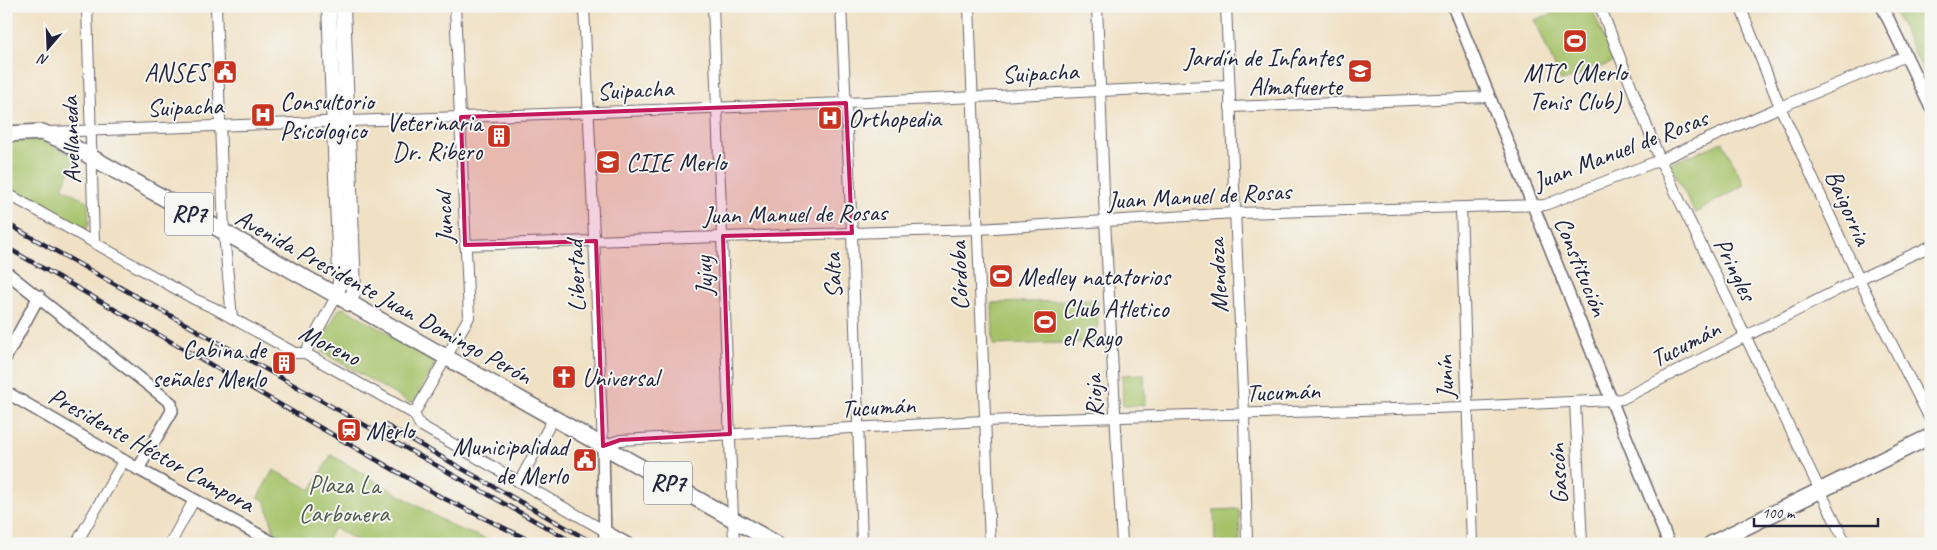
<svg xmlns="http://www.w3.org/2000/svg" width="1937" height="550" font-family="Caveat,sans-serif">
  <rect width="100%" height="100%" fill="#f6f6f2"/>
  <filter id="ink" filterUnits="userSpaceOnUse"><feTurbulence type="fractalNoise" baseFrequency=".02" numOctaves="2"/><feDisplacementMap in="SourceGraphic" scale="10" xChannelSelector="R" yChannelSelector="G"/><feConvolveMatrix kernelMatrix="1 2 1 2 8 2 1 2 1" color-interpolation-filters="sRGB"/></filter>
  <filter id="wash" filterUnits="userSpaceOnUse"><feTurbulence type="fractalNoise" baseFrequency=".0096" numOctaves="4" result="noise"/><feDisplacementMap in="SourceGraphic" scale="20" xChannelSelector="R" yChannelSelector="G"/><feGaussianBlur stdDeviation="1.12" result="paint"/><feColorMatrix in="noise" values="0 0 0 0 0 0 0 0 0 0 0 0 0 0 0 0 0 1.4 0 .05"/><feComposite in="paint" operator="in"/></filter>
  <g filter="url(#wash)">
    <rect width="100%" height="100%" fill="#f0e1c5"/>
    <g fill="#a5c269" stroke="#647252">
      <polygon points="1572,6 1591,6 1614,62 1561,82 1535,20"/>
      <polygon points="1892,6 1931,6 1931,88"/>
      <polygon points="6,140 42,140 77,158 62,187 88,202 89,225 85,230 6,186"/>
      <polygon points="1723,142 1744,185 1695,213 1670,164"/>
      <polygon points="1097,300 1098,342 993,345 992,303"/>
      <polygon points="344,308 434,359 435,364 414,402 410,403 322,352 319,347 339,309"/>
      <polygon points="1144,374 1145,405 1123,406 1122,375"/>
      <polygon points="331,455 454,527 499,544 362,544 334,528 325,544 292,544 275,534 265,501 258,497 273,470 311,490"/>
      <polygon points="1239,509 1240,544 1215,544 1214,510"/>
    </g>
  </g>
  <g filter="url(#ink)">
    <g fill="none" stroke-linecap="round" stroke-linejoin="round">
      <defs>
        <g id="minor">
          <polyline points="87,6 94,243"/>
          <polyline points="216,6 224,234 232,318"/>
          <polyline points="584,6 603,446 620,440 984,421 1466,407 1612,400 1622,399 1859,279 1931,246"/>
          <polyline points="713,6 734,544"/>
          <polyline points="841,6 852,233 862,544"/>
          <polyline points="969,6 990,544"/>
          <polyline points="1097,6 1105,220 1122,544"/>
          <polyline points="1226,6 1244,414 1247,544"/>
          <polyline points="1600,6 1660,160 1846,544"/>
          <polyline points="1740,6 1780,107 1859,279 1931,421"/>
          <polyline points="1230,107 1488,97"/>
          <polyline points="49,132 846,103 1229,85"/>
          <polyline points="6,193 194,299 214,308 295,353 305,353 414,414 420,425 605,531"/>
          <polyline points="1461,208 1472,544"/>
          <polyline points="465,245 978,229 1235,213 1545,205 1660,160 1780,107 1906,56"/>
          <polyline points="305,353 336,297"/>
          <polyline points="1575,402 1582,544"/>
          <polyline points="414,414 469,317 455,6"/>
          <polyline points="519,482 553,419"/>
          <polyline points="76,544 124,460"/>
          <polyline points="170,544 194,500"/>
        </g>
        <g id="tertiary">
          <polyline points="1453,6 1669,544"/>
          <polyline points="1882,6 1931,108"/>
          <polyline points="6,272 171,403 172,411 138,469"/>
          <polyline points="6,357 39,296"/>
          <polyline points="6,392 138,469 272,542"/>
          <polyline points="603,446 605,544"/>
          <polyline points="605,531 628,544"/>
        </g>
        <g id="secondary">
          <polyline points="329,6 340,273 340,283 336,297"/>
          <polyline points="343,6 354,291 349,304"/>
          <polyline points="271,544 275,544"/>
        </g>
        <g id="primary">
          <polyline points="6,134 42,132 61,140 777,544"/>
          <polyline points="1711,544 1931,436"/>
        </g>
      </defs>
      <use href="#minor" stroke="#6a656b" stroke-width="12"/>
      <use href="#tertiary" stroke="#6a656b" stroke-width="14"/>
      <use href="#secondary" stroke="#6a656b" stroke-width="16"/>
      <use href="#primary" stroke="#6a656b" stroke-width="18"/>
      <use href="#minor" stroke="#fff" stroke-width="10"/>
      <use href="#tertiary" stroke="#fff" stroke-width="11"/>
      <use href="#secondary" stroke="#fff" stroke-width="14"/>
      <use href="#primary" stroke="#fff" stroke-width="15"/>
      <defs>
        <g id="rail">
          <polyline points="6,223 576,544"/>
          <polyline points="6,247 441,497 537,544"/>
          <polyline points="385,425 595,544"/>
        </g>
      </defs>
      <use href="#rail" stroke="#22223b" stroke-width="4.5"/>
      <use href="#rail" stroke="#f6f6f2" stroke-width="2.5" stroke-dasharray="8" stroke-linecap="butt"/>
    </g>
  </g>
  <path fill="#c2185b" fill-opacity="0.2" stroke="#c2185b" stroke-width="4" stroke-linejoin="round" d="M846,103L852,233L723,236L730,434L620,440L603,446L596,241L465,245L461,117Z"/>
  <defs>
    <symbol id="stadium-square" viewBox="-11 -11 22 22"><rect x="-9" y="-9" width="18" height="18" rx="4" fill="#c8321e" stroke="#f6f6f2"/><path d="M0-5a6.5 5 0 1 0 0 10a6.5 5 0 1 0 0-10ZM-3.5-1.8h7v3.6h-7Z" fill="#fff"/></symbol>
    <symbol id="school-square" viewBox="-11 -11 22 22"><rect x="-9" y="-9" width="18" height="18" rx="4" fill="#c8321e" stroke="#f6f6f2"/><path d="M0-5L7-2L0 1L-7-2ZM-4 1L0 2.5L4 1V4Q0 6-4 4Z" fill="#fff"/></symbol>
    <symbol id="civic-square" viewBox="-11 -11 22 22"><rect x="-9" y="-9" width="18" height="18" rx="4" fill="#c8321e" stroke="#f6f6f2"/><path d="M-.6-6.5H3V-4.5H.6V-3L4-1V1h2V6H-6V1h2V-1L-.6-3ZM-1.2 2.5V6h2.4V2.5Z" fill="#fff"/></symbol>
    <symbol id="hospital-square" viewBox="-11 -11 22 22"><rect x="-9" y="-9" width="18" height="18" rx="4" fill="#c8321e" stroke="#f6f6f2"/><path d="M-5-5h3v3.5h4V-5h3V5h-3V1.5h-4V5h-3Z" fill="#fff"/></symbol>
    <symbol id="building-square" viewBox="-11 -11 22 22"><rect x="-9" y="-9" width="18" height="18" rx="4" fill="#c8321e" stroke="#f6f6f2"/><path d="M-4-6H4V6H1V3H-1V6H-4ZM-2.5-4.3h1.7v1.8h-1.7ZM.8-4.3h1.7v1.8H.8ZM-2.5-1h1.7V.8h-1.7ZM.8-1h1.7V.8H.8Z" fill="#fff"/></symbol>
    <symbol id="church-square" viewBox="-11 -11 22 22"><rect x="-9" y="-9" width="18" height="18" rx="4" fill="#c8321e" stroke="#f6f6f2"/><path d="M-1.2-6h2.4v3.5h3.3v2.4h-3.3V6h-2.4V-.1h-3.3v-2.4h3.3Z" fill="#fff"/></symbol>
    <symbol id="station-square" viewBox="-11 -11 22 22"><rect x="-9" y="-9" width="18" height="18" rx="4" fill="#c8321e" stroke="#f6f6f2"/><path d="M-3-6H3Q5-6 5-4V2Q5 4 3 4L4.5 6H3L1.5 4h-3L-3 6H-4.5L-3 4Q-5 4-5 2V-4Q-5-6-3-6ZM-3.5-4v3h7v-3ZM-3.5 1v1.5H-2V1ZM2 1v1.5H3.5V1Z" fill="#fff"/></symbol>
  </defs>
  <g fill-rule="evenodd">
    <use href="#stadium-square" x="1561" y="27" width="28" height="28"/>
    <use href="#school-square" x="1346" y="57" width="28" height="28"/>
    <use href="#civic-square" x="211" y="58" width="28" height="28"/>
    <use href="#hospital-square" x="249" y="101" width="28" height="28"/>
    <use href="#hospital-square" x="816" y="104" width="28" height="28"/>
    <use href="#building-square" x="485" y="122" width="28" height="28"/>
    <use href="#school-square" x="594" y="148" width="28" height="28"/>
    <use href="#stadium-square" x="987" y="262" width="28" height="28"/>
    <use href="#stadium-square" x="1031" y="308" width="28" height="28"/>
    <use href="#building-square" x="270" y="349" width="28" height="28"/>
    <use href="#church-square" x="550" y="363" width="28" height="28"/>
    <use href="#station-square" x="335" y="416" width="28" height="28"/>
    <use href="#civic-square" x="571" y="446" width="28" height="28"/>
  </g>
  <g text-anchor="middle" stroke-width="4" stroke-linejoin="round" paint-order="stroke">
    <g fill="#f6f6f2" stroke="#626272" stroke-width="1">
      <rect x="165" y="192.5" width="48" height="43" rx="4"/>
      <rect x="644" y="461.5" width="48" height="43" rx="4"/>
    </g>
    <g font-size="24" font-weight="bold" fill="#22223b">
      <text x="189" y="222">RP7</text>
      <text x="668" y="491">RP7</text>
    </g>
    <g font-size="25" fill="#22223b" stroke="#f6f6f2" text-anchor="start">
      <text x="1342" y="66" text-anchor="end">Jardín de Infantes<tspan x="1342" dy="29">Almafuerte</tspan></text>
      <text x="208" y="81" text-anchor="end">ANSES</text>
      <text x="1575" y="81" text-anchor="middle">MTC (Merlo<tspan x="1575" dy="29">Tenis Club)</tspan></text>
      <text x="280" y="110">Consultorio<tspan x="280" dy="29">Psicologico</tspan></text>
      <text x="848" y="127">Orthopedia</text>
      <text x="482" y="131" text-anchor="end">Veterinaria<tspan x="482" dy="29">Dr. Ribero</tspan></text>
      <text x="626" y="171">CIIE Merlo</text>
      <text x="1018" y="285">Medley natatorios</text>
      <text x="1062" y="317">Club Atletico<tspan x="1062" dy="29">el Rayo</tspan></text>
      <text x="266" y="358" text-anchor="end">Cabina de<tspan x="266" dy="29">señales Merlo</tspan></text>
      <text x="582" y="386">Universal</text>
      <text x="366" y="439">Merlo</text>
      <text x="568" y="455" text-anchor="end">Municipalidad<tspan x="568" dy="29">de Merlo</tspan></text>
    </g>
    <g font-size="25" fill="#22223b" stroke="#f6f6f2">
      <text transform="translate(1040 72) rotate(-3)" y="9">Suipacha</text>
      <text transform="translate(635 89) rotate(-3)" y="9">Suipacha</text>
      <text transform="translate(185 106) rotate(-2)" y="9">Suipacha</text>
      <text transform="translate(70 140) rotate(-92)" y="9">Avellaneda</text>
      <text transform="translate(1620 149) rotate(-21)" y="9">Juan Manuel de Rosas</text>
      <text transform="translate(1199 195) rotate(-3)" y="9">Juan Manuel de Rosas</text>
      <text transform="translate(1849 207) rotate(66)" y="9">Baigorria</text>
      <text transform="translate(795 213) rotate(-1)" y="9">Juan Manuel de Rosas</text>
      <text transform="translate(443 218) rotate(-92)" y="9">Juncal</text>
      <text transform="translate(1582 266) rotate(68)" y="9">Constitución</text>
      <text transform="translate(1736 269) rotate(64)" y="9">Pringles</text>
      <text transform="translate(575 276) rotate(-92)" y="9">Libertad</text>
      <text transform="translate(703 276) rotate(-92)" y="9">Jujuy</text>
      <text transform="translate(832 276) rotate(-92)" y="9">Salta</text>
      <text transform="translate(958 276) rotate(-92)" y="9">Córdoba</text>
      <text transform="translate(1217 276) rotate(-93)" y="9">Mendoza</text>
      <text transform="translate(384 296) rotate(29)" y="9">Avenida Presidente Juan Domingo Perón</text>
      <text transform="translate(1685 343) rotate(-27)" y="9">Tucumán</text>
      <text transform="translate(330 344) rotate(26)" y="9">Moreno</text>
      <text transform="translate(1444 377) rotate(-92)" y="9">Junín</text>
      <text transform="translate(1283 391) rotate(-2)" y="9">Tucumán</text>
      <text transform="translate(1093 396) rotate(-93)" y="9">Rioja</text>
      <text transform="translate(878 406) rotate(-3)" y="9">Tucumán</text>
      <text transform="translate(152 449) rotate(29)" y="9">Presidente Héctor Campora</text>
      <text transform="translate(1557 474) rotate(-93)" y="9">Gascón</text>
    </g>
    <g font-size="25" fill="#505a4b" stroke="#f6f6f2">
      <text x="344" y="493">Plaza La<tspan x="344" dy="29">Carbonera</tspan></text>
    </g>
  </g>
  <rect width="1937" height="550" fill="none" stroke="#f6f6f2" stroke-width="25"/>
  <g transform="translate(48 48) rotate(199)" stroke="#f6f6f2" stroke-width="4" paint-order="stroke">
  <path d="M0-4L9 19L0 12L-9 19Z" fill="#22223b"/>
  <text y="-8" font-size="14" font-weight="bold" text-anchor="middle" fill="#22223b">N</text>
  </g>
  <path d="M1754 518v8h124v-8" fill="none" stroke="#22223b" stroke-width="2.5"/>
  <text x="1762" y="518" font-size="15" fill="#22223b" stroke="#f6f6f2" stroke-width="4" paint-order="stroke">100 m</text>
</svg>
